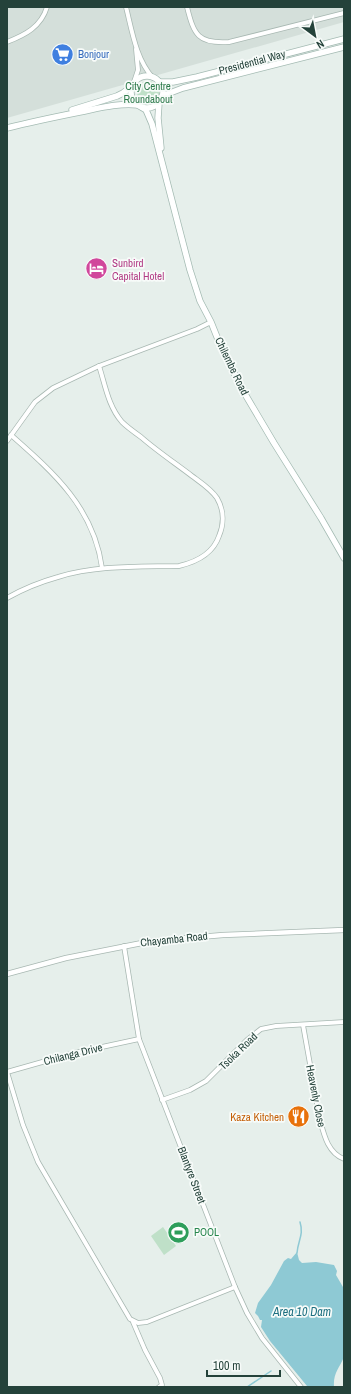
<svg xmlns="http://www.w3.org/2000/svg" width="351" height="1394" font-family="'Archivo Narrow',sans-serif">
  <rect width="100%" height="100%" fill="#e6efeb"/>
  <polygon fill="#d4dfda" points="7,7 344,7 344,22 7,118"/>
  <g fill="#bfe0c8">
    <circle cx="148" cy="92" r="11"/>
    <polygon points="163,1227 176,1246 164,1255 151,1236"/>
  </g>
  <path fill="#8ec9d4" d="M297,1252L299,1260L302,1263L316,1262L334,1265L337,1271L336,1275L343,1287L344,1295V1357C339,1369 333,1373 334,1387L307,1386L270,1341L261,1327L262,1320H260L258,1316L255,1313L258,1303L271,1285L284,1261L288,1258L291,1259Z"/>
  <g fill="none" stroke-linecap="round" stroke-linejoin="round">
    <g stroke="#8ec9d4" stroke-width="1.5">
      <path d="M297,1253C298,1240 304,1235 300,1222"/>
      <polyline points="247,1387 271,1371"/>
    </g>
    <defs>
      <g id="minor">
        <path d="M126,7C132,31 136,59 153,78"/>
        <path d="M187,7C194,35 198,44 229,42L344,13"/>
        <path d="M7,42C25,35 41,27 47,7"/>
        <polyline points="133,85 138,70 136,49"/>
        <path d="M11,435C54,473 94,508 102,568"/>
        <polyline points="7,441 35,402 53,388 99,366 197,329 211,322"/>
        <path d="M7,598C23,589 40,582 58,577C97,565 139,567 179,566C196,562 213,554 219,536C224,524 224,510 217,498C211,489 200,482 192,476C175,463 157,451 141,437C134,432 127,427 122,422C108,406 105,384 99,366"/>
        <polyline points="124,946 139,1039 235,1287 247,1313 262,1338 301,1387"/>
        <path d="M303,1025L320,1120C324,1135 328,1153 344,1159"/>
        <polyline points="7,1072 23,1125 38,1162 130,1319 138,1323 147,1322 235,1287"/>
        <polyline points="7,1072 74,1053 139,1039"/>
        <polyline points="162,1100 190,1090 206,1081 247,1040 261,1029 276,1026 344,1022"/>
        <polyline points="133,1322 145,1350 160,1378 162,1385 159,1387"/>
      </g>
      <polyline id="tertiary" points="7,974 66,958 152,941 223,935 344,930"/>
      <g id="secondary">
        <circle cx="147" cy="92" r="16"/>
        <polyline points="159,82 173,82 197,77 344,39"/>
        <polyline points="162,96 183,88 344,47"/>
        <polyline points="159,103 158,118 161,148"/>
        <polyline points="141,107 146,110 152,124 190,270 200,301 211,322 221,347 242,389 274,443 321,518 344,558"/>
        <polyline points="72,110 117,96 123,93 132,86"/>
        <path d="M7,128C31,122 55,117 80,112C100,108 118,103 138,105"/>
      </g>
    </defs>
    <use href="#minor" stroke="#a8b8b2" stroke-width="5.5"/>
    <use href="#tertiary" stroke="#a8b8b2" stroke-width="6"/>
    <use href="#secondary" stroke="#a4bbb3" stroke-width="7"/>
    <use href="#minor" stroke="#fff" stroke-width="4"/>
    <use href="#tertiary" stroke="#fff" stroke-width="4.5"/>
    <use href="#secondary" stroke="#fff" stroke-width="5.5"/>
  </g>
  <defs>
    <symbol id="supermarket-disc" viewBox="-11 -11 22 22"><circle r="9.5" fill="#3f7fe0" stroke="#f7fbf9"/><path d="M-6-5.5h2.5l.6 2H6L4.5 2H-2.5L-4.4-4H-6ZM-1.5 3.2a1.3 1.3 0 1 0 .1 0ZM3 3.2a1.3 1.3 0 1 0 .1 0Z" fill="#fff"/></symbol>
    <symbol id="hotel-disc" viewBox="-11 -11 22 22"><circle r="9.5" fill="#d1479c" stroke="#f7fbf9"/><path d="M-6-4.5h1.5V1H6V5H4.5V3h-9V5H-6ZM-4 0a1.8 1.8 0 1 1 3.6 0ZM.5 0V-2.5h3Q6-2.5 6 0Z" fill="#fff"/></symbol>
    <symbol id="restaurant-disc" viewBox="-11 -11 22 22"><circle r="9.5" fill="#e8710a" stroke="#f7fbf9"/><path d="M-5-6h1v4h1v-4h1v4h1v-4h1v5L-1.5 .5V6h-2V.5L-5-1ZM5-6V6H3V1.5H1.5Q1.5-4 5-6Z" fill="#fff"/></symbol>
    <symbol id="stadium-disc" viewBox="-11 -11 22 22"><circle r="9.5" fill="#2e9e5b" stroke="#f7fbf9"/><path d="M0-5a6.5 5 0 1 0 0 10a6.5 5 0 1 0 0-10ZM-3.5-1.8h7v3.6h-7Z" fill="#fff"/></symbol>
  </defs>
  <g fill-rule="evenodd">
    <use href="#supermarket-disc" x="50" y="42" width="25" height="25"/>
    <use href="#hotel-disc" x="84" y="256" width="25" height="25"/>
    <use href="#restaurant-disc" x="286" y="1104" width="25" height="25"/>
    <use href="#stadium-disc" x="166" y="1220" width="25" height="25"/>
  </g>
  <g text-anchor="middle" stroke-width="3.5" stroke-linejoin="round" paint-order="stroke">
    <g font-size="11" fill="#366cbe" stroke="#f7fbf9" text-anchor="start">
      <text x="78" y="58">Bonjour</text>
    </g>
    <g font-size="11" fill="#24423a" stroke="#f7fbf9">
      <text transform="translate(252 62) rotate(-15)" y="4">Presidential Way</text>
      <text transform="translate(232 366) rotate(64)" y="4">Chilembe Road</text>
      <text transform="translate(174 939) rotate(-6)" y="4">Chayamba Road</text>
      <text transform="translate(238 1051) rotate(-44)" y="4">Tsoka Road</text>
      <text transform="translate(73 1054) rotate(-14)" y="4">Chilanga Drive</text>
      <text transform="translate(316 1096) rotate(79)" y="4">Heavenly Close</text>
      <text transform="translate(192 1175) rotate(69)" y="4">Blantyre Street</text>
    </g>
    <g font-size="11" fill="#2d7a4b" stroke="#f7fbf9">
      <text x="148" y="90">City Centre<tspan x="148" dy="13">Roundabout</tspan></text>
    </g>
    <g font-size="11" fill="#b23c85" stroke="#f7fbf9" text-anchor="start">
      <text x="112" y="267">Sunbird<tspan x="112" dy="13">Capital Hotel</tspan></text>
    </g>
    <g font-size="11" fill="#c56008" stroke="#f7fbf9" text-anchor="end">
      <text x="284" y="1121">Kaza Kitchen</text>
    </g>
    <g font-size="11" fill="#27864d" stroke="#f7fbf9" text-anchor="start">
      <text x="194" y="1236">POOL</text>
    </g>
    <g font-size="12" font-style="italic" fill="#1c6f80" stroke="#f7fbf9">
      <text x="302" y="1316">Area 10 Dam</text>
    </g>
  </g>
  <rect width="351" height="1394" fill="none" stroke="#24423a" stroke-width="16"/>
  <g transform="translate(315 36) rotate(148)" stroke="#f7fbf9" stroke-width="3" paint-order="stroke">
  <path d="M0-3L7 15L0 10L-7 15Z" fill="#24423a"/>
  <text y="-6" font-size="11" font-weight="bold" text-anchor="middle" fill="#24423a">N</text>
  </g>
  <path d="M207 1370v6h73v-6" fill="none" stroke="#24423a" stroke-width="2"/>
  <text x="213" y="1370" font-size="12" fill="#24423a" stroke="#f7fbf9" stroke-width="3" paint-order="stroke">100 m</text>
</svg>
